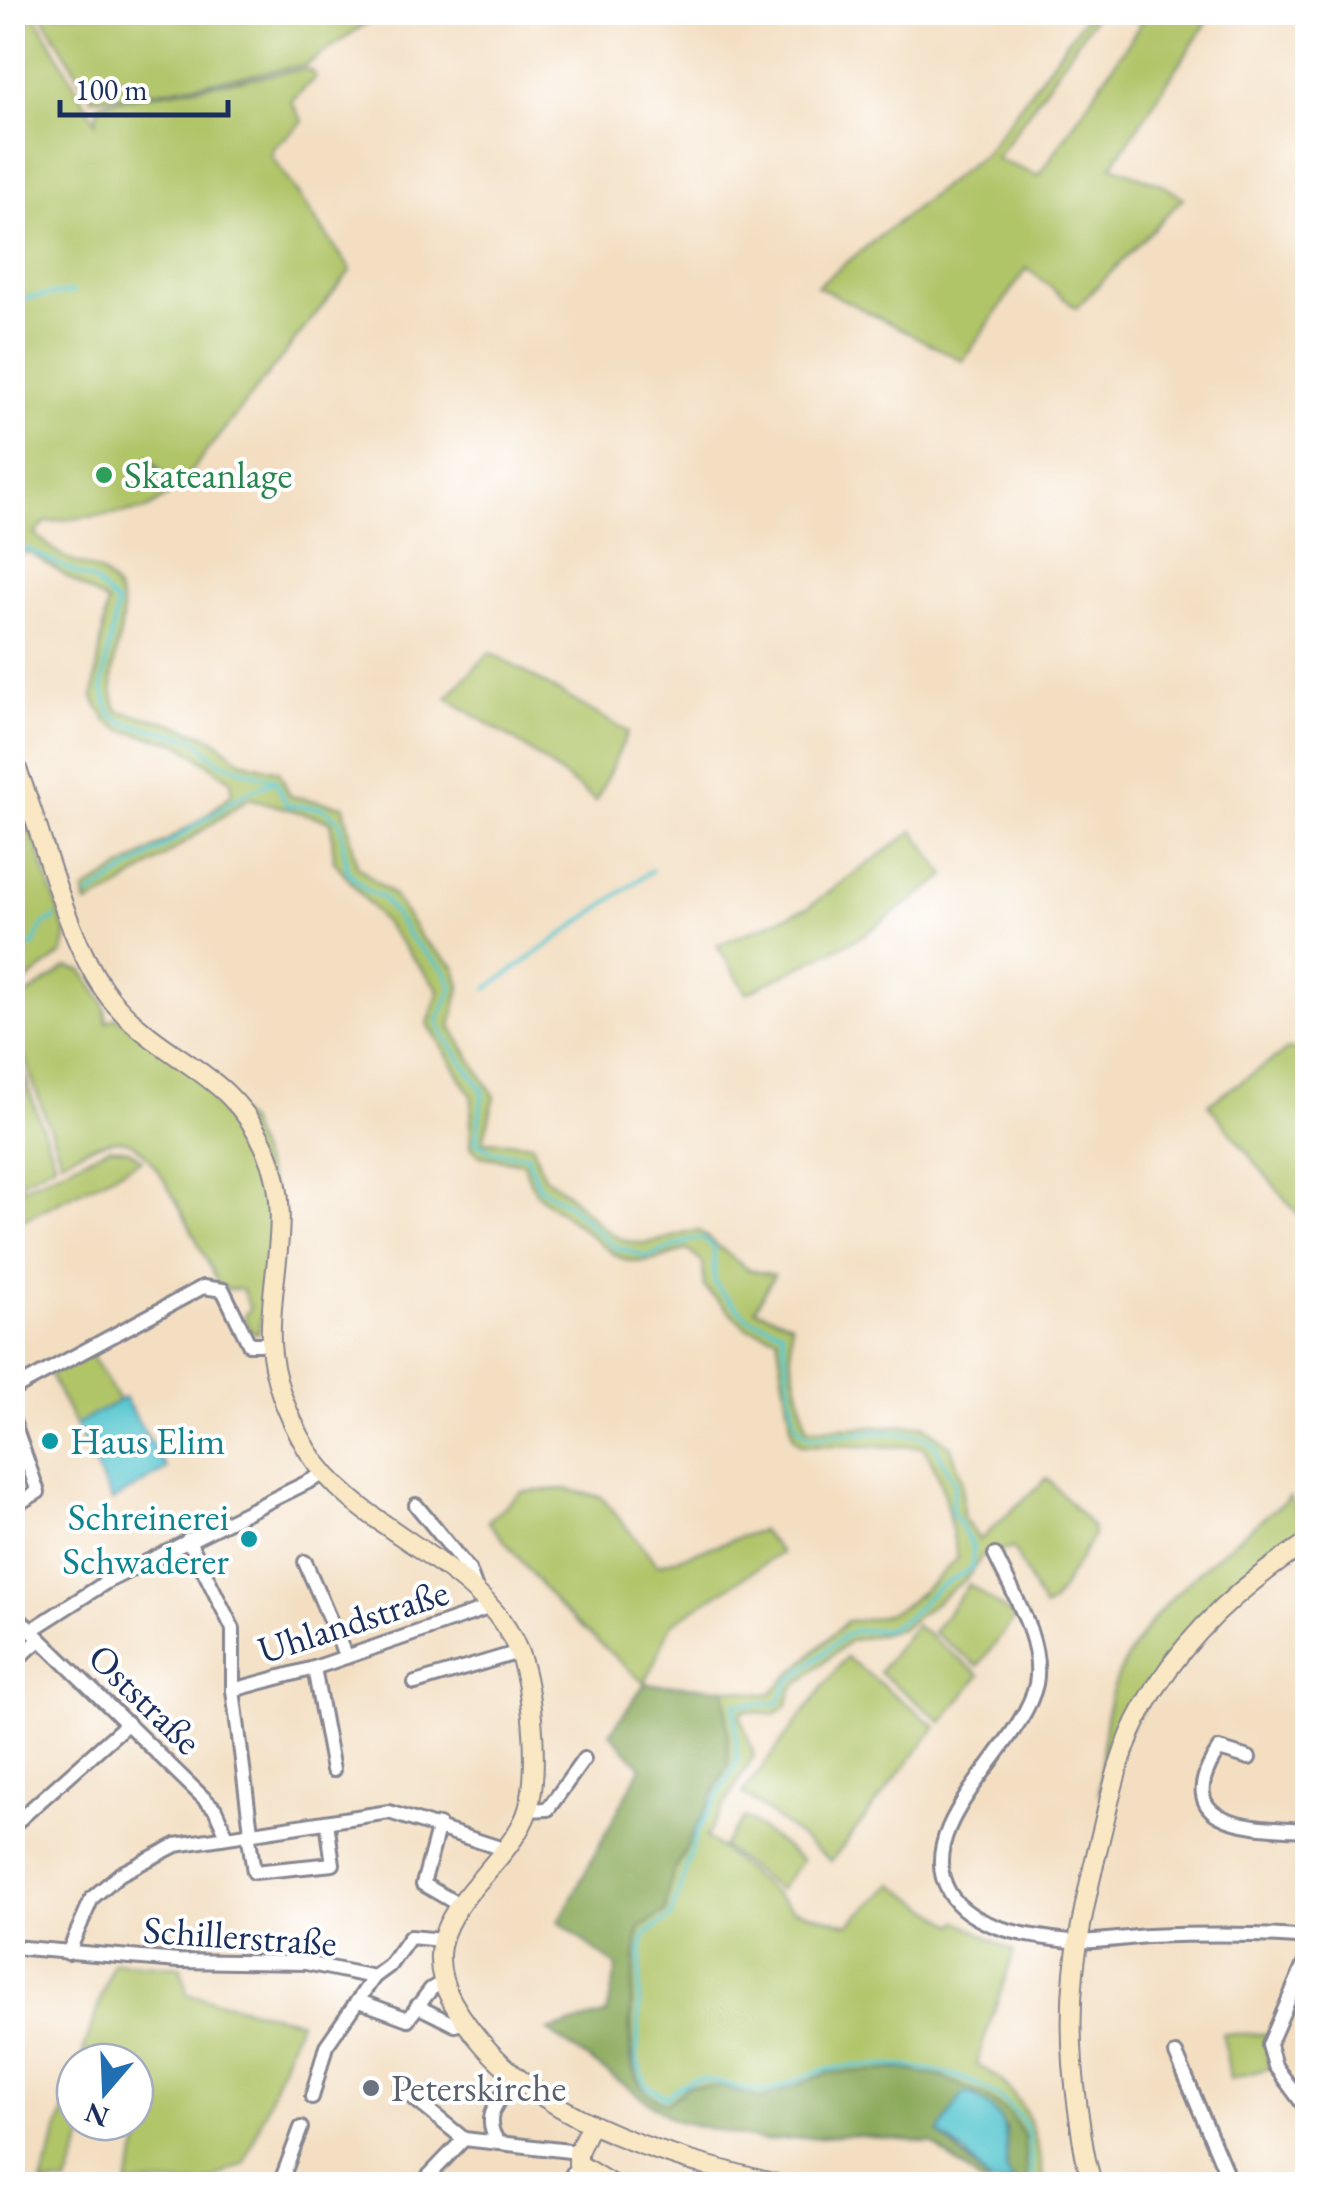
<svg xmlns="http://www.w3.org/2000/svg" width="1320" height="2197" font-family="'EB Garamond',serif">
  <rect width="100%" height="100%" fill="#fff"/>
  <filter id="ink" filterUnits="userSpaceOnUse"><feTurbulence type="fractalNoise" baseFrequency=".01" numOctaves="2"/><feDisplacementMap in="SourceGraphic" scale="20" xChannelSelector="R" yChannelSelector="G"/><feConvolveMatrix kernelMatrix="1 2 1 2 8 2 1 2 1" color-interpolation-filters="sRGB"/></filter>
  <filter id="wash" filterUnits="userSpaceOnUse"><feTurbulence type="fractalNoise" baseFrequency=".0048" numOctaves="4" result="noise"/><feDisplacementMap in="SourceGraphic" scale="40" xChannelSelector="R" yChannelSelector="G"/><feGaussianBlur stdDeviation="2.25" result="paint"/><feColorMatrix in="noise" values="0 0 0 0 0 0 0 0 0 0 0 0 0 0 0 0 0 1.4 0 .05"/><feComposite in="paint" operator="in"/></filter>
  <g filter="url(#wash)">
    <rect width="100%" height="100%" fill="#f3dec1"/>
    <g fill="#b0c468" stroke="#667a63" stroke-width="2.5">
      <path d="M13,13H34L96,122L98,105L105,102L305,69L313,72L316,77L291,101L303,122L273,148L272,157L351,270L183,481L173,486L148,455L170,494L145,510L46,522L35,534C45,542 55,552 66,558C78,565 92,566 102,574C150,610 95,662 118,711L171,723L214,739L241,761L279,771L290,796L344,806L357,866L394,896L422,939L455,967L460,987L451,1027L495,1097L483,1141L532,1143L544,1177C577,1193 604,1246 643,1243C661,1242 681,1234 698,1230L748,1270L774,1275L755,1309L791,1323V1357L807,1429L924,1425L951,1447L962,1479L963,1518L980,1540L1047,1478L1093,1528V1537L1052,1604L1044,1609L1013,1548L983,1555L967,1578L901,1629L849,1641L792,1689L787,1706L774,1715L746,1710L740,1715L754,1755L706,1837L793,1909L849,1924L893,1884L955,1925L959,1921L1014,1952L976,2064C1024,2087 1038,2134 1044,2184H1027L1024,2162L845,2075C815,2072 794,2093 765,2098C750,2101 735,2086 721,2087C703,2088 686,2103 669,2104C613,2108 635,1961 639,1929L665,1912L672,1876L729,1763L725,1688L769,1695L847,1621C899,1621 921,1592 958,1558C948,1520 946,1479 923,1447L802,1445L793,1437L777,1336L747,1328L704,1287L703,1263L686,1249C624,1277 618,1256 571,1220C545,1199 533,1200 524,1163L480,1156L470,1146L472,1096L428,1024L439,990L334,861L331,821L249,798L113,892L87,904L84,891L202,819L232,794L231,780L178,743L121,730L107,721L93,698L107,603L32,554L13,550Z"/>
      <polygon points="41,13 381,13 306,65 130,96 92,98"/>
      <polygon points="1088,13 1097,13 996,159 1039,176 1148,13 1213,13 1112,166 1163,185 1183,198 1076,308 1027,268 963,361 817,286 986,152"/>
      <polygon points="490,652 628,732 596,801 525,747 447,698"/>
      <polygon points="12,774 67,935 63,953 13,992"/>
      <polygon points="914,831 946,876 862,936 747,993 717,945 807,908"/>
      <path d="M67,967L83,971L104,1003L107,1022L116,1017L210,1084L248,1124L274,1195L265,1300L258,1334L250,1331L244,1316L250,1308L242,1289H227L218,1283C202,1253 159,1153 129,1142C107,1135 81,1152 61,1160L13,1026V1005Z"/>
      <polygon points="12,1043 55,1163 13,1186 12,1186"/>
      <polygon points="1289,1049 1297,1050 1307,1061 1307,1226 1208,1104"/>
      <polygon points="110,1147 129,1150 142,1160 13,1225 13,1192"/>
      <polygon points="91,1354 119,1401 75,1425 50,1375"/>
      <polygon points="565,1489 601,1497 658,1565 761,1530 781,1553 671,1624 645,1684 559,1607 488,1521 521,1492"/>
      <path d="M1290,1497L1307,1533L1232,1588L1122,1736L1099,1795C1103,1763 1102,1725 1111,1695C1137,1611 1225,1549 1290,1497Z"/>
      <polygon points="969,1584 1015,1618 978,1666 933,1632"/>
      <polygon points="915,1625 980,1675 942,1722 879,1672"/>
      <polygon points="846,1657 936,1727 831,1861 743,1793"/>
      <polygon points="745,1817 802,1860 779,1890 722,1847"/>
      <polygon points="113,1962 181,1967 187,1994 299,2021 245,2163 203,2184 127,2184 140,2141 88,2125 67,2184 41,2184 75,2077 75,2122 135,2122 135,2062 80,2062"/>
      <polygon points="1223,2034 1265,2034 1269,2068 1230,2079"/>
    </g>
    <path fill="#8caa5c" stroke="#546c5d" stroke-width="2.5" d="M645,1684L725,1688L729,1763L672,1876L665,1912L639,1929C635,1962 622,2052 637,2080C643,2091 656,2100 667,2104L687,2086L721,2087L762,2099L828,2073L903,2069L942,2077L985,2096L1010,2114L1024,2136L1027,2184H1009L1013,2181L1006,2174V2127L939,2133L991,2184H982L932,2143L851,2135L763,2141L674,2120L548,2031L607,2014L617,1967L559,1922L641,1767L610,1733Z"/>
    <g fill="#5ac7d0" stroke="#3a7b97" stroke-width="2.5">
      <polygon points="124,1398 167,1469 112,1501 75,1425"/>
      <path d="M969,2093C1010,2117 1006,2129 1006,2173L1013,2181L1009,2184H991L965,2154L939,2133L962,2095Z"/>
    </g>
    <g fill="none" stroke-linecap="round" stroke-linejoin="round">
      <g stroke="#5ac7d0" stroke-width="4">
        <polyline points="12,300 73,292"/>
        <path d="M12,542L95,582L117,605L102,687L111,715L125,723L195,739L219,762L275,780L287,805L323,808L340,821L347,870L366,890L382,897L413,941L445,971L453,988L438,1020L444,1036L483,1091L476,1142L493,1152L527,1155L539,1187L569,1205L613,1246L646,1257L695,1239H703L714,1247V1281L720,1291L749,1319L782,1330L794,1415L798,1428L809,1437L878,1432L921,1435L933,1442L955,1483L951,1511L973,1547L972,1568L937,1588L905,1619L887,1629L853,1631L844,1636L788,1683L777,1704H735L737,1763L697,1832L670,1918L646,1934L641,1950L637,2061L646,2085L666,2098C702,2059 729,2095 767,2091C787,2088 805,2074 825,2070C884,2058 989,2066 1024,2124C1033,2141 1029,2166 1033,2184"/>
        <polyline points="89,896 242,795 275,780"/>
        <polyline points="12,955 34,945 42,926 55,918"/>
        <polyline points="487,989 652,870"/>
      </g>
    </g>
  </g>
  <g filter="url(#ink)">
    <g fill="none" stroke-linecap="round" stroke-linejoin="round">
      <defs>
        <g id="street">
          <polyline points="12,1390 203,1287 223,1290 249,1344 271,1344"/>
          <polyline points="12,1418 38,1492 12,1507"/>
          <polyline points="416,1505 469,1570 477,1592"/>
          <polyline points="188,1539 233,1629 233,1690 251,1831"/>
          <path d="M995,1555C1012,1592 1044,1641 1036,1684C1022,1748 910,1825 949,1892C970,1929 1032,1937 1071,1941C1096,1943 1123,1938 1148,1936C1201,1934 1254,1933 1308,1938"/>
          <polyline points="305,1562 346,1657"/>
          <polyline points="12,1612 215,1809 226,1834"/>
          <polyline points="30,1631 108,1581 324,1474"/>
          <polyline points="1308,1645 1308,1656"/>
          <polyline points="12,1664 38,1641"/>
          <polyline points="314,1668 333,1770"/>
          <polyline points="415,1683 519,1652"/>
          <polyline points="233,1690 314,1668 491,1607"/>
          <path d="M1249,1758L1219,1749C1166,1828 1254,1827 1308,1830"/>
          <polyline points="528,1810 548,1809 584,1759"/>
          <polyline points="439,1825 423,1884 459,1905"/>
          <polyline points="12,1826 128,1723"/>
          <polyline points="248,1832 254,1872 333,1864 327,1822"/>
          <polyline points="12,1947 178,1961 306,1963 374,1977 389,1966 410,1937 442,1940"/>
          <polyline points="68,1953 92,1898 120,1874 176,1845 389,1812 503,1849"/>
          <polyline points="1308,1955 1269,2045 1275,2066 1308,2111"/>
          <polyline points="359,2001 408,2019 431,1989 443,1982"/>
          <polyline points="417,2006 455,2025 466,2022"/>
          <polyline points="1176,2054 1231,2184"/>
          <polyline points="401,2088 464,2139 578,2152"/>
          <polyline points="312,2097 326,2046 374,1977"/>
          <path d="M499,2143C479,2117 500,2099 516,2075"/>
          <polyline points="280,2184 301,2128"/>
          <polyline points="421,2184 464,2139"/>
          <polyline points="567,2184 578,2164"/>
        </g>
        <g id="secondary">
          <path d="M12,757C44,830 65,948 116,1005C169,1065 231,1070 267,1152C295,1217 268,1276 271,1344C273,1380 289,1418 307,1449C357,1533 484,1561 519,1653C533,1691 541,1780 525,1818C497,1880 406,1922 453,2003C521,2119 655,2153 776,2184"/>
          <polyline points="590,2126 578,2152 578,2164 611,2184"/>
          <path d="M1093,2184C1084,2160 1082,2135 1078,2110C1063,2004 1075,1940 1100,1839C1111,1794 1120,1749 1143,1709C1181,1640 1242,1584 1308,1542"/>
        </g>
      </defs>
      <use href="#street" stroke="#878690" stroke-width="18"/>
      <use href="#secondary" stroke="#878690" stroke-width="22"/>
      <use href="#street" stroke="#fff" stroke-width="12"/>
      <use href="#secondary" stroke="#fae7c3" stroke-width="18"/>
    </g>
  </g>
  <circle fill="#2e9e5b" stroke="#fff" stroke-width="4" cx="104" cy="475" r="10"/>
  <g fill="#0f9aa8" stroke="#fff" stroke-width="4">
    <circle cx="50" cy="1441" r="10"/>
    <circle cx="249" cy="1539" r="10"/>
  </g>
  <circle fill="#6b7280" stroke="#fff" stroke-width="4" cx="371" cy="2088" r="10"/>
  <g text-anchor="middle" stroke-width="8" stroke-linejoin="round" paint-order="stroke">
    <g font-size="38" fill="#27864d" stroke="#fff" text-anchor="start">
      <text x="124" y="488">Skateanlage</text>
    </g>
    <g font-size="38" fill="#0d838f" stroke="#fff" text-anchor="start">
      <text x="70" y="1454">Haus Elim</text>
      <text x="229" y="1530" text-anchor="end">Schreinerei<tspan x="229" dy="44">Schwaderer</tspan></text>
    </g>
    <g font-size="38" fill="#1b2f5e" stroke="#fff">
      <text transform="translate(353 1621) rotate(-18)" y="13">Uhlandstraße</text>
      <text transform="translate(145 1699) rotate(44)" y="13">Oststraße</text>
      <text transform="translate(240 1936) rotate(4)" y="13">Schillerstraße</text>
    </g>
    <g font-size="38" fill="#5b616d" stroke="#fff" text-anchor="start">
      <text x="391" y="2101">Peterskirche</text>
    </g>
  </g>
  <rect width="1320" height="2197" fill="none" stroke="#fff" stroke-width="50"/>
  <g transform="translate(105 2092) rotate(199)"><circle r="48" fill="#ffffff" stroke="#a4acbf" stroke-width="2.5"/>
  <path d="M0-8L18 38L0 25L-18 38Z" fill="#1f6fb2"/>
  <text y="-15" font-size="28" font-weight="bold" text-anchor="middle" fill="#1b2f5e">N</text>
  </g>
  <path d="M60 100v15h168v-15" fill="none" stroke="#1b2f5e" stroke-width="5"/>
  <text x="75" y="100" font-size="30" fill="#1b2f5e" stroke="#ffffff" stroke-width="8" paint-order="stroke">100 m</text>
</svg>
